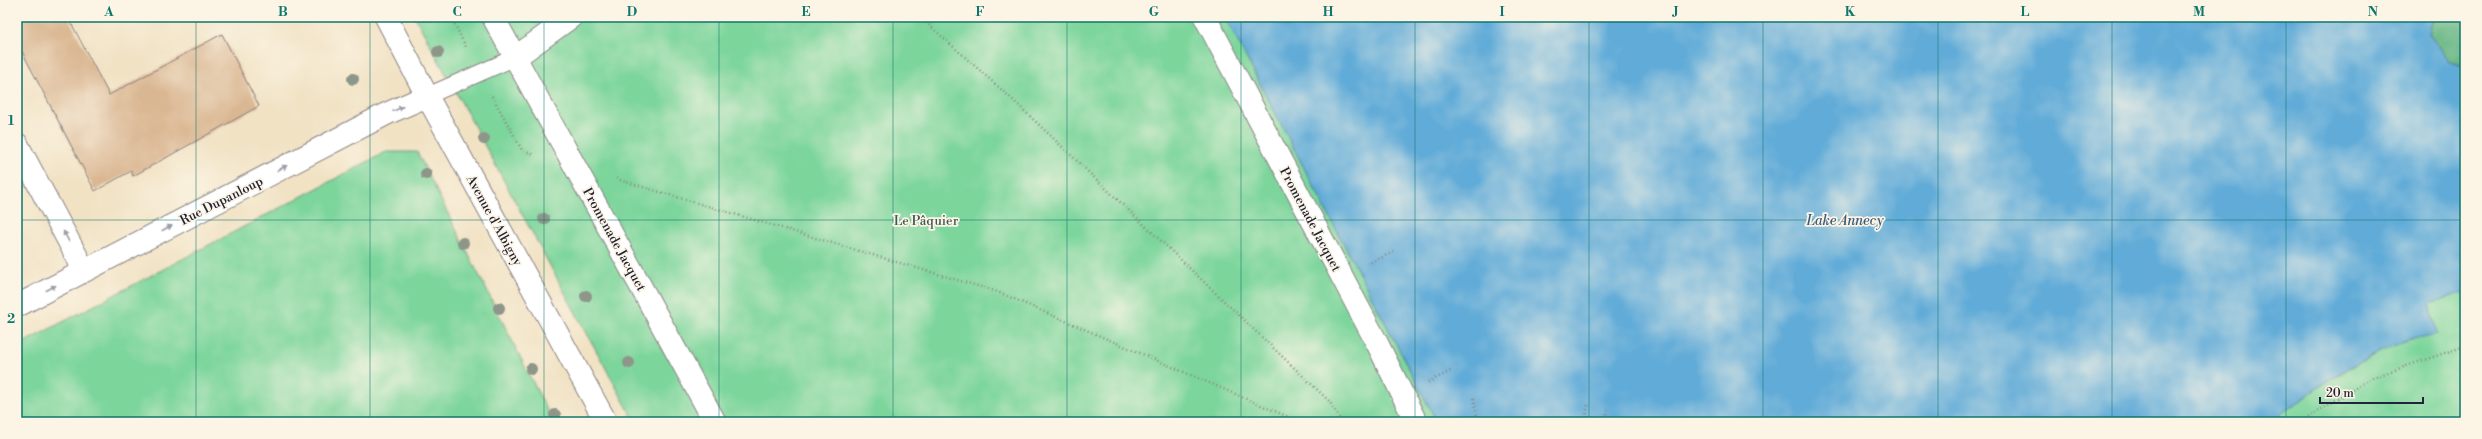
<svg xmlns="http://www.w3.org/2000/svg" width="2482" height="439" font-family="'Libre Bodoni',serif">
  <rect width="100%" height="100%" fill="#fcf5e5"/>
  <filter id="ink" filterUnits="userSpaceOnUse"><feTurbulence type="fractalNoise" baseFrequency=".025" numOctaves="2"/><feDisplacementMap in="SourceGraphic" scale="8" xChannelSelector="R" yChannelSelector="G"/><feConvolveMatrix kernelMatrix="1 2 1 2 8 2 1 2 1" color-interpolation-filters="sRGB"/></filter>
  <filter id="wash" filterUnits="userSpaceOnUse"><feTurbulence type="fractalNoise" baseFrequency=".012" numOctaves="4" result="noise"/><feDisplacementMap in="SourceGraphic" scale="16" xChannelSelector="R" yChannelSelector="G"/><feGaussianBlur stdDeviation="0.9" result="paint"/><feColorMatrix in="noise" values="0 0 0 0 0 0 0 0 0 0 0 0 0 0 0 0 0 1.4 0 .05"/><feComposite in="paint" operator="in"/></filter>
  <g filter="url(#wash)">
    <rect width="100%" height="100%" fill="#f1e2c4"/>
    <g fill="#7cd59b" stroke="#4f7c6b">
      <polygon points="415,17 1225,17 1437,422 635,422"/>
      <polygon points="386,152 417,152 553,422 17,422 17,346"/>
      <path d="M2465,292V422H2270C2311,392 2351,363 2398,344C2411,339 2424,337 2437,334L2430,303Z"/>
    </g>
    <polygon fill="#65b683" stroke="#446c5f" points="2433,17 2465,17 2465,67 2449,61 2429,34"/>
    <path fill="#60abd8" stroke="#41668a" d="M1225,17H2433L2429,34L2449,61L2465,67V292L2430,303L2437,334C2425,337 2411,339 2399,344C2351,362 2311,392 2270,422H1437Z"/>
    <g id="blocks">
      <polygon fill="#dab793" points="17,17 68,17 109,95 222,34 259,106 133,176 131,171 95,191 17,42"/>
    </g>
  </g>
  <g filter="url(#ink)">
    <use href="#blocks" fill-opacity="0" stroke="#8a8280" stroke-width="1"/>
    <g fill="none" stroke-linecap="round" stroke-linejoin="round">
      <defs>
        <polyline id="service" points="427,96 516,57"/>
        <g id="pedestrian">
          <polyline points="493,17 715,422"/>
          <polyline points="1205,17 1377,343 1416,422"/>
          <polyline points="516,57 571,17"/>
        </g>
        <g id="minor">
          <polyline points="17,144 84,270"/>
          <polyline points="17,306 386,114 427,96"/>
        </g>
        <polyline id="secondary" points="386,17 427,96 606,422"/>
      </defs>
      <use href="#service" stroke="#8a8280" stroke-width="18"/>
      <use href="#pedestrian" stroke="#8a8280" stroke-width="24"/>
      <use href="#minor" stroke="#8a8280" stroke-width="24"/>
      <use href="#secondary" stroke="#8a8280" stroke-width="24"/>
      <g stroke="#8a8280" stroke-width="2.5" stroke-dasharray="1 3" stroke-linecap="butt">
        <polyline points="451,17 467,49"/>
        <polyline points="920,17 1013,100 1329,401 1342,422"/>
        <polyline points="492,96 522,150 534,155"/>
        <polyline points="616,179 998,292 1300,422"/>
        <polyline points="1367,264 1394,252"/>
        <polyline points="1428,382 1453,370"/>
        <polyline points="1474,398 1478,422"/>
        <polyline points="1585,422 1588,405"/>
        <polyline points="1605,422 1608,408"/>
        <polyline points="1634,422 1635,419"/>
        <polyline points="2301,422 2371,378 2465,346"/>
        <polyline points="2463,422 2465,420"/>
      </g>
      <use href="#service" stroke="#fff" stroke-width="16"/>
      <use href="#pedestrian" stroke="#fff" stroke-width="22"/>
      <use href="#minor" stroke="#fff" stroke-width="22"/>
      <use href="#secondary" stroke="#fff" stroke-width="22"/>
    </g>
    <g fill="#8e9689">
      <circle cx="438" cy="52" r="6"/>
      <circle cx="353" cy="79" r="6"/>
      <circle cx="484" cy="139" r="6"/>
      <circle cx="426" cy="174" r="6"/>
      <circle cx="544" cy="219" r="6"/>
      <circle cx="463" cy="243" r="6"/>
      <circle cx="586" cy="296" r="6"/>
      <circle cx="499" cy="308" r="6"/>
      <circle cx="629" cy="363" r="6"/>
      <circle cx="531" cy="369" r="6"/>
      <circle cx="555" cy="415" r="6"/>
    </g>
    <defs><path id="oneway-solid" d="M-6-.8H1V-3.2L6.5 0L1 3.2V.8H-6Z"/></defs>
    <g fill="#9c9ca7">
      <use href="#oneway-solid" transform="translate(398 109) rotate(-24)"/>
      <use href="#oneway-solid" transform="translate(282 168) rotate(-27)"/>
      <use href="#oneway-solid" transform="translate(167 228) rotate(-27)"/>
      <use href="#oneway-solid" transform="translate(66 236) rotate(-118)"/>
      <use href="#oneway-solid" transform="translate(51 288) rotate(-28)"/>
    </g>
  </g>
  <path fill="none" stroke="#0f766e" stroke-width="1" stroke-opacity="0.55" d="M196,17V422M370,17V422M544,17V422M719,17V422M893,17V422M1067,17V422M1241,17V422M1415,17V422M1589,17V422M1763,17V422M1938,17V422M2112,17V422M2286,17V422M17,220H2465"/>
  <g text-anchor="middle" stroke-width="3.5" stroke-linejoin="round" paint-order="stroke">
    <g font-size="13" fill="#22223b" stroke="#fcf5e5">
      <text transform="translate(221 200) rotate(-27)" y="5">Rue Dupanloup</text>
      <text transform="translate(1311 219) rotate(62)" y="5">Promenade Jacquet</text>
      <text transform="translate(495 220) rotate(61)" y="5">Avenue d'Albigny</text>
      <text transform="translate(615 239) rotate(61)" y="5">Promenade Jacquet</text>
    </g>
    <g font-size="13" fill="#3d5858" stroke="#fcf5e5">
      <text x="926" y="225">Le Pâquier</text>
    </g>
    <g font-size="14" font-style="italic" fill="#3b597a" stroke="#fcf5e5">
      <text x="1845" y="225">Lake Annecy</text>
    </g>
  </g>
  <rect width="2482" height="439" fill="none" stroke="#fcf5e5" stroke-width="44"/>
  <path d="M2320 397v6h103v-6" fill="none" stroke="#22223b" stroke-width="2"/>
  <text x="2326" y="397" font-size="12" fill="#22223b" stroke="#fcf5e5" stroke-width="3" paint-order="stroke">20 m</text>
  <rect x="22" y="22" width="2438" height="395" fill="none" stroke="#0f766e" stroke-width="1.5"/>
  <g font-size="13" text-anchor="middle" font-weight="bold" fill="#0f766e">
    <text x="109" y="16">A</text>
    <text x="283" y="16">B</text>
    <text x="457" y="16">C</text>
    <text x="632" y="16">D</text>
    <text x="806" y="16">E</text>
    <text x="980" y="16">F</text>
    <text x="1154" y="16">G</text>
    <text x="1328" y="16">H</text>
    <text x="1502" y="16">I</text>
    <text x="1676" y="16">J</text>
    <text x="1850" y="16">K</text>
    <text x="2025" y="16">L</text>
    <text x="2199" y="16">M</text>
    <text x="2373" y="16">N</text>
    <text x="11" y="125">1</text>
    <text x="11" y="323">2</text>
  </g>
</svg>
